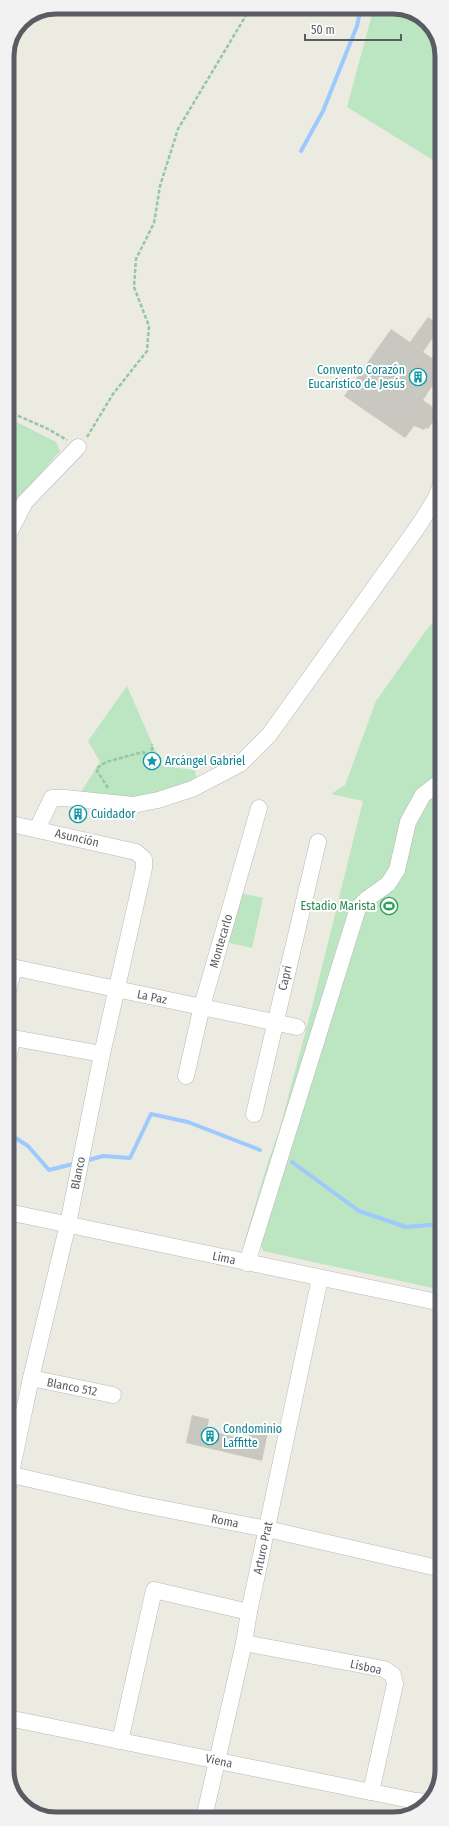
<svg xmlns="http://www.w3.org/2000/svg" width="449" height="1826" font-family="'Fira Sans Condensed',sans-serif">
  <rect width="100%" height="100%" fill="#ecebe1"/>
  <g fill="#bce5c1">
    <polygon points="374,7 399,7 425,19 441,47 441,165 347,107"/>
    <polygon points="7,417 56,442 60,451 24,493 7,516"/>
    <polygon points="441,613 442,1290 263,1251 262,1247 244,1243 267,1165 279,1131 311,1011 363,801 331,794 345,785 376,701 427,629"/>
    <polygon points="127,686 162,766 195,770 196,779 156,795 126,799 81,792 100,762 88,741"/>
    <polygon points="232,891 263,898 252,948 221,941"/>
  </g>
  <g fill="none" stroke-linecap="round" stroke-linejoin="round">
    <g stroke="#9ec9ff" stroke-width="4">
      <polyline points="301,151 323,111 357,26 361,7"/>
      <polyline points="8,1133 28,1146 49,1170 77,1163"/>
      <polyline points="85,1161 103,1156 130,1158 151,1114 188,1122 260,1150"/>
      <polyline points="292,1162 359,1211 406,1227 442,1224"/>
    </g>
  </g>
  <g fill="#c9c8c0">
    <polygon points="428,317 441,326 423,352 441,364 441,373 423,400 437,410 435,414 437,416 428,429 425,428 424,430 414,426 405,438 344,396 391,329 410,342"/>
    <polygon points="72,808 86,811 84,821 70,818"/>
    <polygon points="192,1415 209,1419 207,1430 248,1440 251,1428 268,1432 262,1461 186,1443"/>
  </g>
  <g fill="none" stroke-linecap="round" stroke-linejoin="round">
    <defs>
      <g id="minor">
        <polyline points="7,537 25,502 78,447"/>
        <polyline points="7,823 136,852 144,859 144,868 102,1054 68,1224 31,1378 8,1487"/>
        <polyline points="37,829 52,798 65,798 133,805 158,800 192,789 240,764 269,735 287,710 419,525 436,498 441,484"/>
        <polyline points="7,966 297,1027"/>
        <polyline points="7,995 14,967"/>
        <polyline points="8,1037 102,1054"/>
        <polyline points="8,1058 13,1038"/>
        <polyline points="186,1076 202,1006 259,808"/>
        <polyline points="254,1114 318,842"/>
        <polyline points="8,1212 442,1303"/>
        <polyline points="247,1263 358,908 367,899 388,884 397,870 408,822 423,795 441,781"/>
        <polyline points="31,1378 113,1395"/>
        <polyline points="8,1474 134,1503 267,1529 442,1569"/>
        <polyline points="244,1643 384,1669 393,1675 395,1684 371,1792"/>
        <polyline points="8,1718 371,1792 416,1801 430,1802"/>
        <polyline points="120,1741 154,1590 249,1612"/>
        <polyline points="204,1818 244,1643 249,1612 320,1278"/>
      </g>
    </defs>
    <use href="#minor" stroke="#b6b8be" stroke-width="17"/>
    <g stroke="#95c6a9" stroke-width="2.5" stroke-dasharray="4 2" stroke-linecap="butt">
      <polyline points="7,411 46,428 67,440"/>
      <polyline points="87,437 113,394 147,351 149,326 134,287 136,259 154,223 160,186 178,129 251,7"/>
      <polyline points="108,788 96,769 106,762 143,752 152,761 152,744"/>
    </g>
    <use href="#minor" stroke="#fff" stroke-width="16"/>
  </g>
  <defs>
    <symbol id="building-ring" viewBox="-11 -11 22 22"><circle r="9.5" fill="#fff" stroke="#0f9aa8" stroke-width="1.5"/><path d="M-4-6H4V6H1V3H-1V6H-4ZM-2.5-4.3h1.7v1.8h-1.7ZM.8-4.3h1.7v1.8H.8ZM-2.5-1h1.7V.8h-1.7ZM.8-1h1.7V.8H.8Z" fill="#0f9aa8"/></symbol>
    <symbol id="sight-ring" viewBox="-11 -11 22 22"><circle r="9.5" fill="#fff" stroke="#0f9aa8" stroke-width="1.5"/><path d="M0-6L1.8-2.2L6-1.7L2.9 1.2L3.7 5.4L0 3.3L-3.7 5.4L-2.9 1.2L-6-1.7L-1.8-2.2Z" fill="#0f9aa8"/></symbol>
    <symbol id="stadium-ring" viewBox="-11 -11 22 22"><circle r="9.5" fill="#fff" stroke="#2e9e5b" stroke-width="1.5"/><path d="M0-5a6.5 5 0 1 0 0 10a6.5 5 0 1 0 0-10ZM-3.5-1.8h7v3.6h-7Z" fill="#2e9e5b"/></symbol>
  </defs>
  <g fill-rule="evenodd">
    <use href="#building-ring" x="408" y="367" width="20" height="20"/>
    <use href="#sight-ring" x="142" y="751" width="20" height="20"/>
    <use href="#building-ring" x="68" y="804" width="20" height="20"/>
    <use href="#stadium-ring" x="379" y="896" width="20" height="20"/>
    <use href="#building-ring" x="200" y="1426" width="20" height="20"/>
  </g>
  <g text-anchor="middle" stroke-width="4" stroke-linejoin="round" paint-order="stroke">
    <g font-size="12" fill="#0d838f" stroke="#fff" text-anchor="start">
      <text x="405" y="374" text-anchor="end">Convento Corazón<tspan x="405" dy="14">Eucarístico de Jesús</tspan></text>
      <text x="165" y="765">Arcángel Gabriel</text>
      <text x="91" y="818">Cuidador</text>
      <text x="223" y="1433">Condominio<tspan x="223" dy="14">Laffitte</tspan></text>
    </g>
    <g font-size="12" fill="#595c62" stroke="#fff">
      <text transform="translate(77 838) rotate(13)" y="4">Asunción</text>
      <text transform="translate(221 941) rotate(-74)" y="4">Montecarlo</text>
      <text transform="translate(285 978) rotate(-77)" y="4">Capri</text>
      <text transform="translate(152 997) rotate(11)" y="4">La Paz</text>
      <text transform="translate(78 1173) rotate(-79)" y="4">Blanco</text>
      <text transform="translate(224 1258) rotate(12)" y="4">Lima</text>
      <text transform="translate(72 1387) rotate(11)" y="4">Blanco 512</text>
      <text transform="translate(225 1521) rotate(11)" y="4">Roma</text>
      <text transform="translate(263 1548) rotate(-78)" y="4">Arturo Prat</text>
      <text transform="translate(366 1667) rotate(12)" y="4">Lisboa</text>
      <text transform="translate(219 1761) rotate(12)" y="4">Viena</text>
    </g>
    <g font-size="12" fill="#27864d" stroke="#fff" text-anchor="end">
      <text x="376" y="910">Estadio Marista</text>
    </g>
  </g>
  <path d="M0 0H449V1826H0ZM56 14H393A42 42 0 0 1 435 56V1770A42 42 0 0 1 393 1812H56A42 42 0 0 1 14 1770V56A42 42 0 0 1 56 14Z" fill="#f2f2f2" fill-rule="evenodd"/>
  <path fill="none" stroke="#595c62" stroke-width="5" d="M56 14H393A42 42 0 0 1 435 56V1770A42 42 0 0 1 393 1812H56A42 42 0 0 1 14 1770V56A42 42 0 0 1 56 14Z"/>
  <path d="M305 34v6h96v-6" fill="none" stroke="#595c62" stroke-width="2"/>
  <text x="311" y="34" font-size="12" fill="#595c62" stroke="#ffffff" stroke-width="3" paint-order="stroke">50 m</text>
</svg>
